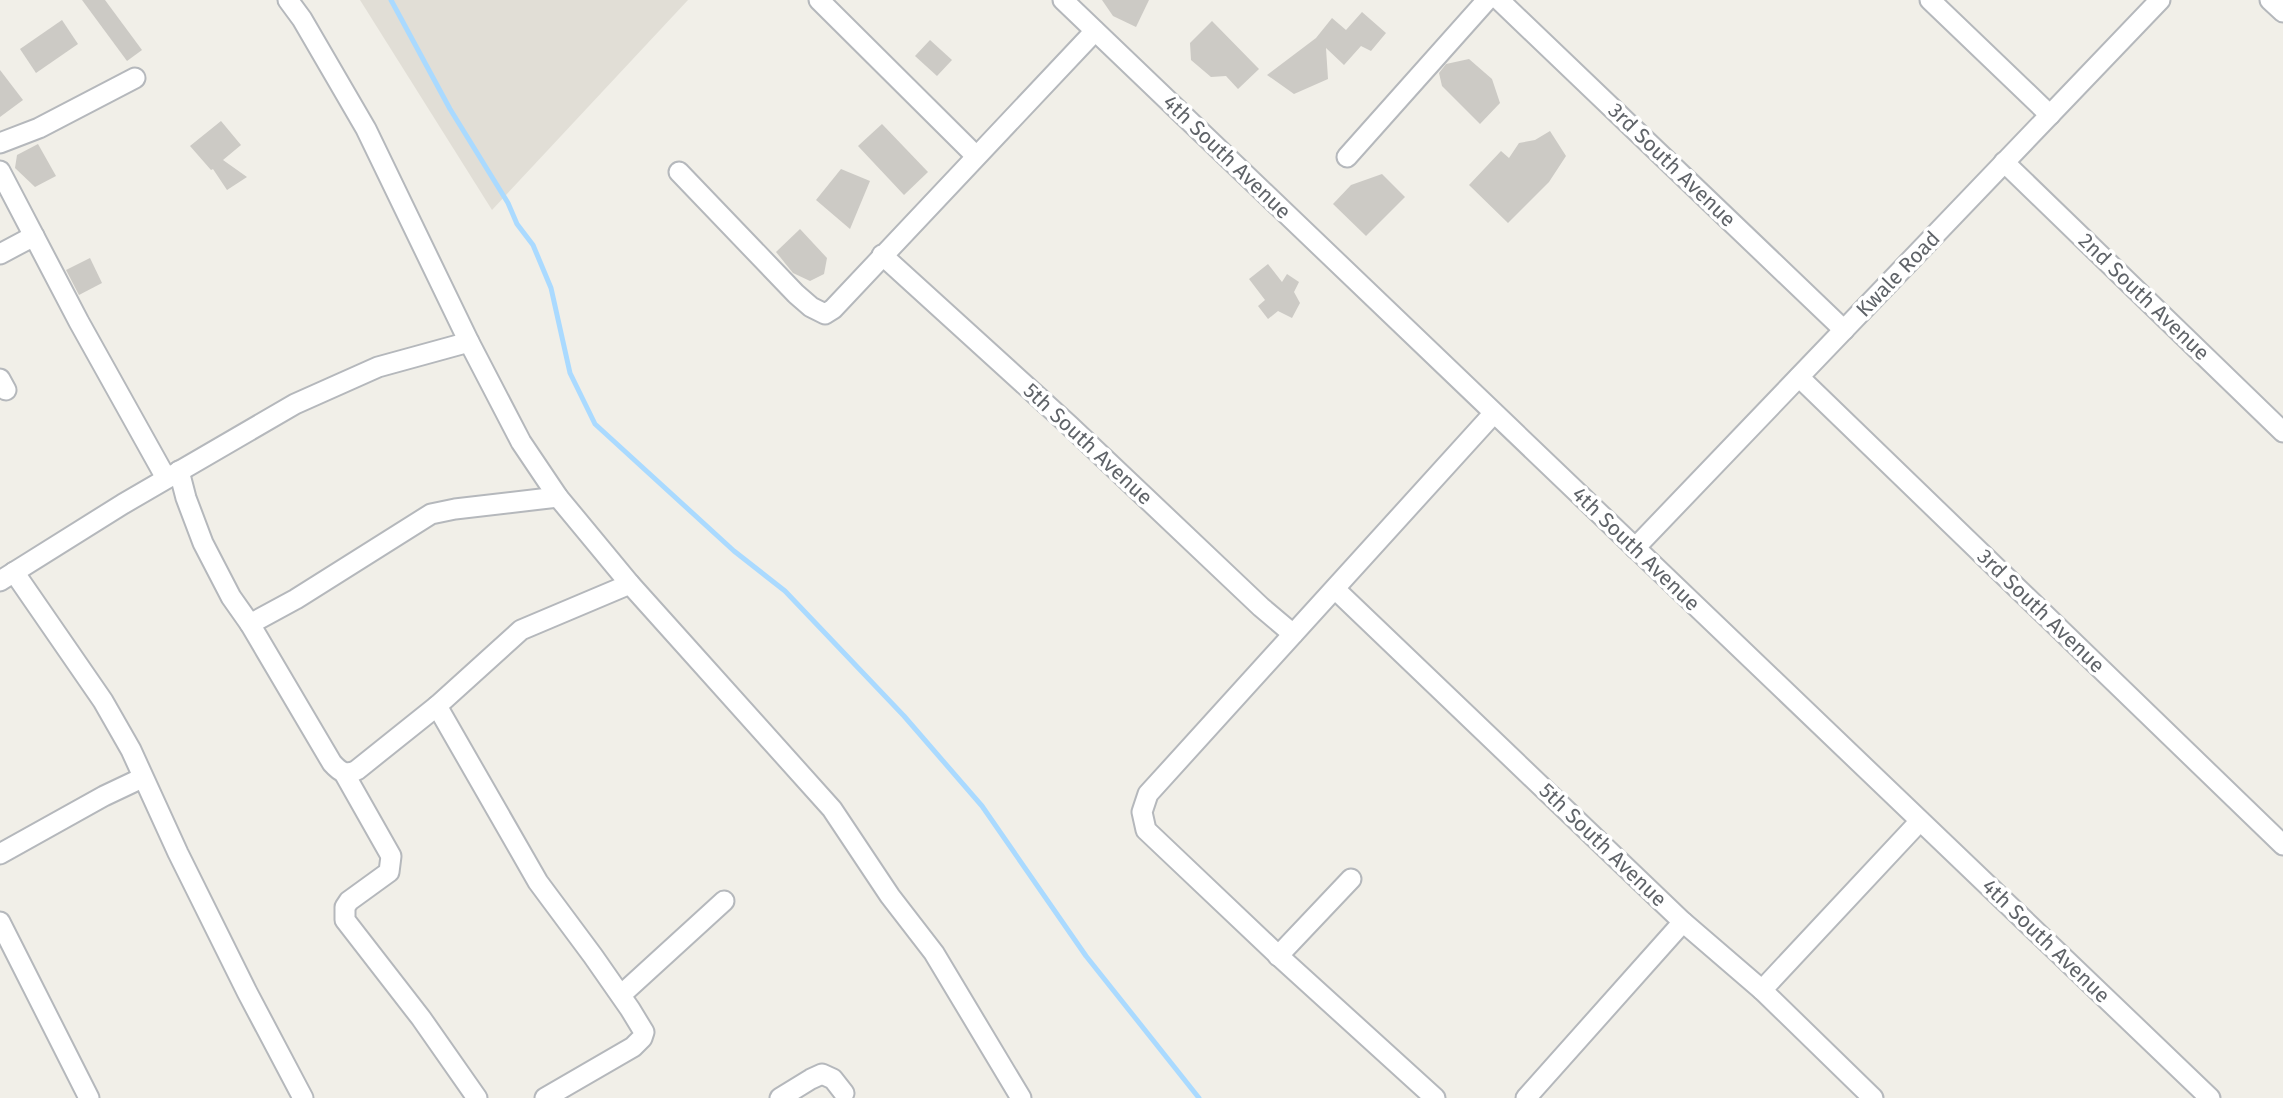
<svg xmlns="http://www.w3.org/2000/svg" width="2283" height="1098" font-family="'Fira Sans',sans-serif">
  <rect width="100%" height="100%" fill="#f1efe8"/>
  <polygon fill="#e1ded6" points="360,0 688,0 492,210"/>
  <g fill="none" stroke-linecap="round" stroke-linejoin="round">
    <polyline stroke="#aadaff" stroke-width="5" points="391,0 450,109 508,203 517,224 533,245 551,288 570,373 595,424 734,551 785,591 904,716 982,806 1086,956 1199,1098"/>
  </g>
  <g fill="#cccac5">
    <polygon points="82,0 105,0 142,50 127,61"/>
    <polygon points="1102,0 1149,0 1136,27 1113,16"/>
    <polygon points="1362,12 1386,33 1371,51 1361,46 1344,65 1326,48 1328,79 1294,94 1267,75 1316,38 1332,18 1346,30"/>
    <polygon points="62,20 78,44 36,73 20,49"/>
    <polygon points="1212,21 1259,69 1238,89 1226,76 1211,77 1191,60 1190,43"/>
    <polygon points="930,40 952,60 937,76 915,56"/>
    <polygon points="1469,59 1492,79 1500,103 1480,124 1442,86 1439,73 1446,64"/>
    <polygon points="0,70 23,100 0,117"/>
    <polygon points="221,121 241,145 223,160 247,177 227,190 213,169 211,170 190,146"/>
    <polygon points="882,124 928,172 904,195 858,146"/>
    <polygon points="1550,131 1566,156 1549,182 1508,223 1469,185 1501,151 1509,158 1519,143 1535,140"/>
    <polygon points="38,144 56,176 35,187 15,168 17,155"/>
    <polygon points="841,169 870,181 850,229 816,200"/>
    <polygon points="1382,174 1405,197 1366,236 1333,204 1351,185"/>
    <polygon points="800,229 827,258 824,274 810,281 793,273 776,252"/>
    <polygon points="90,258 102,283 79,295 66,270"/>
    <polygon points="1268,264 1282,282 1287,274 1299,282 1294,292 1300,303 1292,318 1278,311 1268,319 1258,306 1265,300 1249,279"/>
  </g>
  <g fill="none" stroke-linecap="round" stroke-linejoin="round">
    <defs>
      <g id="minor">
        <polyline points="288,0 302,19 366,129 469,342 521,442 558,497 630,584 832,809 890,896 934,953 1021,1098"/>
        <polyline points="819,0 976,156"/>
        <polyline points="1063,0 2210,1098"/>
        <polyline points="1499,0 1844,330"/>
        <polyline points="1930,0 2050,115"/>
        <polyline points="2270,0 2283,12"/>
        <polyline points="0,143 39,128 135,78"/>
        <polyline points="1347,157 1487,0"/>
        <polyline points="2004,162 2283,432"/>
        <polyline points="0,171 79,322 166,478"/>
        <polyline points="679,172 796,294 811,307 825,314 833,309 1095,31"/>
        <polyline points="0,254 34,236"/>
        <polyline points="882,255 1069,425 1261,607 1293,634"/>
        <polyline points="1799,377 2283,845"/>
        <polyline points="0,379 6,390"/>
        <path d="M179,471L186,498L203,543L231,597L250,624L332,763C340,772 346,776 357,770L437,706L521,630L630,584"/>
        <polyline points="1635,548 2160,0"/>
        <polyline points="14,572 103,701 131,750 178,853 247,992 303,1098"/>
        <polyline points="0,581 123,504 295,404 378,367 469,342"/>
        <polyline points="1335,589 1683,922 1762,990 1873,1098"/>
        <polyline points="250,624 296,599 431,514 455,509 558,497"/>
        <polyline points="437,706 538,882 593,956 630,1009 644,1032 642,1038 633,1047 545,1098"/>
        <polyline points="344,773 391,856 389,872 349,901 345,907 345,920 421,1018 477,1098"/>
        <polyline points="0,854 104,796 142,778"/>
        <polyline points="0,922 89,1098"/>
        <polyline points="1278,956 1351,879"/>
        <polyline points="1762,990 1920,821"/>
        <polyline points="621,995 724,901"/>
        <polyline points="780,1098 811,1079 822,1074 833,1079 844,1093"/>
        <polyline points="1435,1098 1282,959 1146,830 1142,812 1148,794 1494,413"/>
        <polyline points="1526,1098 1683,922"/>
      </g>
    </defs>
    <use href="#minor" stroke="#b5b8bc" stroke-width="23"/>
    <use href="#minor" stroke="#fff" stroke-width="19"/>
  </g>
  <g text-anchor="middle" stroke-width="7" stroke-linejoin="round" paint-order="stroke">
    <g font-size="21" fill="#5f6368" stroke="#fff">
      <text transform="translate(1227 157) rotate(44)" y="7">4th South Avenue</text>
      <text transform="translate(1672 165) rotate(44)" y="7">3rd South Avenue</text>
      <text transform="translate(1898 274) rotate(-46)" y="7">Kwale Road</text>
      <text transform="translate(2144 297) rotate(44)" y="7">2nd South Avenue</text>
      <text transform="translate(1088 444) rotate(43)" y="7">5th South Avenue</text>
      <text transform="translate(1636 549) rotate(44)" y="7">4th South Avenue</text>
      <text transform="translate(2041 611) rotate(44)" y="7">3rd South Avenue</text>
      <text transform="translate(1603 845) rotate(44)" y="7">5th South Avenue</text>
      <text transform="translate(2046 941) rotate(44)" y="7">4th South Avenue</text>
    </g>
  </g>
</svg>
